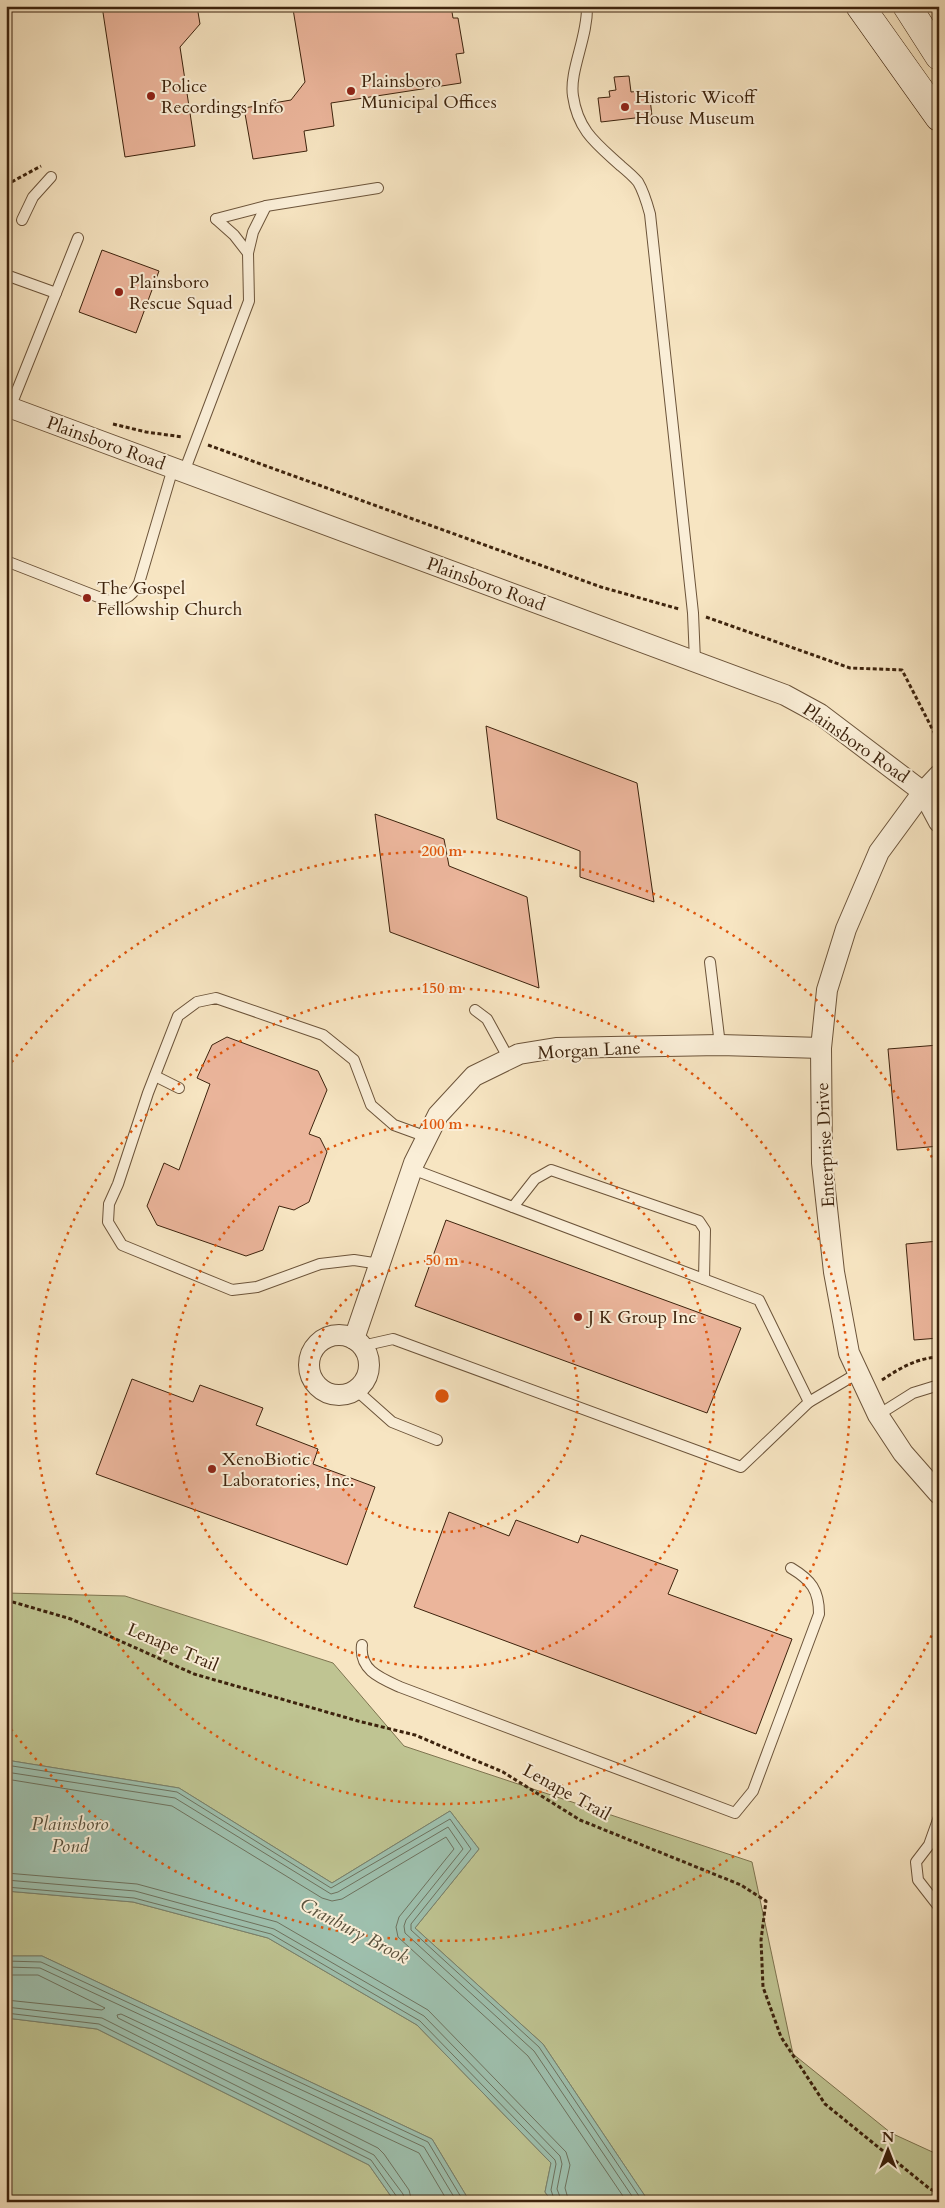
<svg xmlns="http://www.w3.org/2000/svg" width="945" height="2208" font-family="Cardo,serif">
  <rect width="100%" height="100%" fill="#f7e5c2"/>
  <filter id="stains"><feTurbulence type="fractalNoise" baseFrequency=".004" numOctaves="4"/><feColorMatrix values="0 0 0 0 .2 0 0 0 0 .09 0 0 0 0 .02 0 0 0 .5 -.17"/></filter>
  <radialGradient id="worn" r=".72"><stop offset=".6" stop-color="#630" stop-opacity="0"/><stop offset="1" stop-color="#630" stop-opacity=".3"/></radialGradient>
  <g fill="#bfc492" stroke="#7e7450">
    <polygon points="6,1593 125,1596 333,1663 404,1746 752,1862 793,2054 891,2133 939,2155 939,2202 649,2202 543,2044 415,1928 479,1849 450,1811 332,1883 179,1788 6,1760"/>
    <polygon points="6,1891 133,1902 268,1938 417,2025 551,2163 545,2192 552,2202 470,2202 432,2139 42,1956 6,1956"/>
    <polygon points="6,2018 97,2029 369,2165 395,2202 6,2202"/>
  </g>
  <g fill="#9ec0ae" stroke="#77816e">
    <polygon points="6,1760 179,1788 332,1883 450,1811 479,1849 415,1928 543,2044 649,2202 552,2202 545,2192 551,2163 417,2025 268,1938 133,1902 6,1891"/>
    <polygon points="6,1956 42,1956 432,2139 470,2202 395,2202 369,2165 97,2029 6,2018"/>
  </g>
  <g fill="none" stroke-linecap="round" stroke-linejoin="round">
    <g stroke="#6e725e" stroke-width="1">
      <polyline points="6,1765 177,1792 331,1888 450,1819 471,1849 411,1924 411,1930 539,2047 643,2202"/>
      <polyline points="6,1772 175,1798 331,1894 338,1892 448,1827 463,1849 406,1920 404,1926 405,1933 534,2051 636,2202"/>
      <polyline points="6,1779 172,1806 322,1898 332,1901 342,1899 446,1837 454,1849 399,1917 396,1927 398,1937 528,2056 627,2202"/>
      <polyline points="6,1873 137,1884 277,1922 428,2010 566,2152 570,2165 565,2188 569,2202"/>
      <polyline points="6,1880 135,1891 274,1929 424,2016 560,2156 562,2164 557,2189 562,2202"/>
      <polyline points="6,1887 134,1898 271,1934 420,2021 555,2160 556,2164 551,2190 555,2202"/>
      <polyline points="6,1961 41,1962 428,2142 464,2202"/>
      <polyline points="6,1967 40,1968 424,2147 457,2202"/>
      <polyline points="6,1975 38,1975 105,2008 102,2010 6,2000"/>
      <polyline points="6,2007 102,2018 374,2155 403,2194 405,2202"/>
      <polyline points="6,2013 99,2024 371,2160 397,2197 398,2202"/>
      <polyline points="412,2202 409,2190 384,2154 378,2148 118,2018 117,2015 121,2014 419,2153 448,2202"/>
    </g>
  </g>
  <g fill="#ebb59b" stroke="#3d230d">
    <polygon points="102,6 197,6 200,24 180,47 195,146 125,157"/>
    <polygon points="310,6 451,6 453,18 458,18 464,53 456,54 461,83 331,103 334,126 304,131 307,151 253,159 244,108 291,100 305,82 293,9"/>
    <polygon points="629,76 631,92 649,90 652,116 601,122 598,98 610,97 609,91 616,90 614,77"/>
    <polygon points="102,250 159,271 136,333 79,312"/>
    <polygon points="486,726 637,783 654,902 580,877 580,851 497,819"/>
    <polygon points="375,814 444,839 449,866 527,897 539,988 390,932"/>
    <polygon points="227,1037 318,1071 327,1090 309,1134 320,1138 327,1152 309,1202 294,1210 279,1206 263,1250 246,1256 157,1225 147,1206 164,1163 179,1170 210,1084 197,1078 212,1045"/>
    <polygon points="939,1045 939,1146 897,1150 888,1049"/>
    <polygon points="446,1220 741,1328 707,1413 415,1306"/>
    <polygon points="939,1241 939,1338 914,1340 906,1244"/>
    <polygon points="132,1379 193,1402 200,1385 263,1408 256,1425 318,1449 313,1464 375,1487 347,1565 96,1474"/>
    <polygon points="449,1512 509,1536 516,1520 578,1543 581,1535 678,1570 668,1594 792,1639 756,1734 414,1607"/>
  </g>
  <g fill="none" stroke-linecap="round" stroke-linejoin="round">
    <defs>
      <g id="lane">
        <path d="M587,6C588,37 569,71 573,96C578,131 597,144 621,166C627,171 633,176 638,182C644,192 647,203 650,214L693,613L695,661"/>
        <polyline points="216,219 266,206 378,188"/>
        <polyline points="22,220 33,197 51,177"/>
        <polyline points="248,253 253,232 266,206"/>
        <polyline points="6,275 56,293"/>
        <polyline points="10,408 78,238"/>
        <polyline points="184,472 249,301 248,253 234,235 216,219"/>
        <path d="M6,561L106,600C123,601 131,599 139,583L173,468"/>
        <polyline points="710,962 720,1045"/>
        <polyline points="475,1010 487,1019 509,1059"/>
        <polyline points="155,1076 179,1088"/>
        <polyline points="513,1207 535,1179 551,1170 699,1221 705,1230 704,1279"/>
        <polyline points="380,1264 354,1260 320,1264 257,1287 232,1290 122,1245 108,1222 109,1204 118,1184 148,1093 178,1016 197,1002 216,998 323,1035 354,1060 371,1105 394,1125 427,1137"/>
        <polyline points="362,1346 393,1339 741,1467 809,1402 759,1300 412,1169"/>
        <polyline points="356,1390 392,1422 437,1440"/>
        <polyline points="809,1402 858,1373"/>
        <polyline points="878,1415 913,1393 939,1385"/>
        <path d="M362,1645C359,1670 380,1678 400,1687L735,1813L753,1791L819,1614C819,1590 811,1580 791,1568"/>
        <polyline points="939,1817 929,1845 916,1862 918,1880 939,1907"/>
      </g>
      <g id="street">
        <polyline points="6,406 785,695 820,714 923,792 939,796"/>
        <polyline points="939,775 923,792 879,852 846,929 827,990 821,1048 822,1163 834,1272 849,1353 878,1415 903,1453 939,1494"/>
        <polyline points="923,792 939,822"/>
        <circle cx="339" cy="1365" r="30"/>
        <polyline points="354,1339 414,1163 438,1115 474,1076 519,1054 556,1048 720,1045 821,1048"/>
      </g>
      <g id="secondary">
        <polyline points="860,6 939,117"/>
        <polyline points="907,6 939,56"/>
      </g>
    </defs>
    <use href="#lane" stroke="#6c543a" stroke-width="12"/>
    <use href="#street" stroke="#6c543a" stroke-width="22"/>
    <use href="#secondary" stroke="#3d230d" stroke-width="29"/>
    <g stroke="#3d230d" stroke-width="3" stroke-dasharray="4 2.5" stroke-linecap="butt">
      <polyline points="6,185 41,166"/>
      <polyline points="113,424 146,432 183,437"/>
      <polyline points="208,445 601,587 679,609"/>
      <polyline points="706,617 850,668 902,670 939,742"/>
      <path d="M882,1380C900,1368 917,1358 939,1357"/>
      <polyline points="6,1600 71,1619 194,1674 358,1721 415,1735 503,1772 580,1820 741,1885 766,1901 761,1940 763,1987 781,2037 825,2104 930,2189 939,2193"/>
    </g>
    <use href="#lane" stroke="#faeed7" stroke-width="10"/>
    <use href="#street" stroke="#faeed7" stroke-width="20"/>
    <use href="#secondary" stroke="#faeed7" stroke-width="28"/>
  </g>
  <g fill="none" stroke="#df560c" stroke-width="2.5" stroke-dasharray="2.5 5">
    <circle cx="442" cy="1396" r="136"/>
    <circle cx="442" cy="1396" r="272"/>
    <circle cx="442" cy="1396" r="408"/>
    <path d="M938 1622A545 545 0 0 1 7 1724M7 1068A545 545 0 0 1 938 1170"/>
  </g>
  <g fill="#8f2418" stroke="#faeed7" stroke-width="2">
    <circle cx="351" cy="91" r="5"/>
    <circle cx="151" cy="96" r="5"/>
    <circle cx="625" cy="107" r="5"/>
    <circle cx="119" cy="292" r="5"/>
    <circle cx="87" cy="598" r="5"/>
    <circle cx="578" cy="1317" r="5"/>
    <circle cx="212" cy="1469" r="5"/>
  </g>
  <g text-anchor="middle" stroke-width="4" stroke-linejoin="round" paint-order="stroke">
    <g font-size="18" fill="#3d230d" stroke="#faeed7" text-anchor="start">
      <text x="361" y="87">Plainsboro<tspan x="361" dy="21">Municipal Offices</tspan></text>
      <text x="161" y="92">Police<tspan x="161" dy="21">Recordings Info</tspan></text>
      <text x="635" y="103">Historic Wicoff<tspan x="635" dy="21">House Museum</tspan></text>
      <text x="129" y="288">Plainsboro<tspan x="129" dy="21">Rescue Squad</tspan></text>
      <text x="97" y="594">The Gospel<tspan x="97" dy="21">Fellowship Church</tspan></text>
      <text x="588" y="1323">J K Group Inc</text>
      <text x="222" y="1465">XenoBiotic<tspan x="222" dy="21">Laboratories, Inc.</tspan></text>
    </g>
    <g font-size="18" fill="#3d230d" stroke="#faeed7">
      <text transform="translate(106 443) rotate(20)" y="6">Plainsboro Road</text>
      <text transform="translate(486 584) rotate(20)" y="6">Plainsboro Road</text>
      <text transform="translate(856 743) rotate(35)" y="6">Plainsboro Road</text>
      <text transform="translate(589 1050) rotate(-3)" y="6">Morgan Lane</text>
      <text transform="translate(825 1145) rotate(-93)" y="6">Enterprise Drive</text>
      <text transform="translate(173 1647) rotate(23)" y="6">Lenape Trail</text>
      <text transform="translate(567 1792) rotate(29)" y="6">Lenape Trail</text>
    </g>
    <g font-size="19" font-style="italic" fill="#5a523d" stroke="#faeed7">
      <text x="70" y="1830">Plainsboro<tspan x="70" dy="22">Pond</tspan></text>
      <text transform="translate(355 1930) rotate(28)" y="7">Cranbury Brook</text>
    </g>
  </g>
  <circle cx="442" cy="1396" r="8" fill="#df560c" stroke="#faeed7" stroke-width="2.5"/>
  <g font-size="15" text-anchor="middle" font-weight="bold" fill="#df560c" stroke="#faeed7" stroke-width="4" stroke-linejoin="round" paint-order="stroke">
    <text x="442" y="856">200 m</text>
    <text x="442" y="993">150 m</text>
    <text x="442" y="1129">100 m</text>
    <text x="442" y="1265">50 m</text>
  </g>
  <rect width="945" height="2208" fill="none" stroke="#f7e5c2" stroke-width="25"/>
  <rect x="8" y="8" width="930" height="2193" fill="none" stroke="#3d230d" stroke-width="2.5"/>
  <rect x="12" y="12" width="920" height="2183" fill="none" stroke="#3d230d"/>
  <g transform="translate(888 2150)" stroke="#faeed7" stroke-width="4" paint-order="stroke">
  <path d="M0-4L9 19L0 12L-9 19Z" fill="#3d230d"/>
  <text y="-8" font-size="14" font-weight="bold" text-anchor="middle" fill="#3d230d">N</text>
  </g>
  <rect width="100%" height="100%" filter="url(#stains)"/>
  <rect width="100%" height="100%" fill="url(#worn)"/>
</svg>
